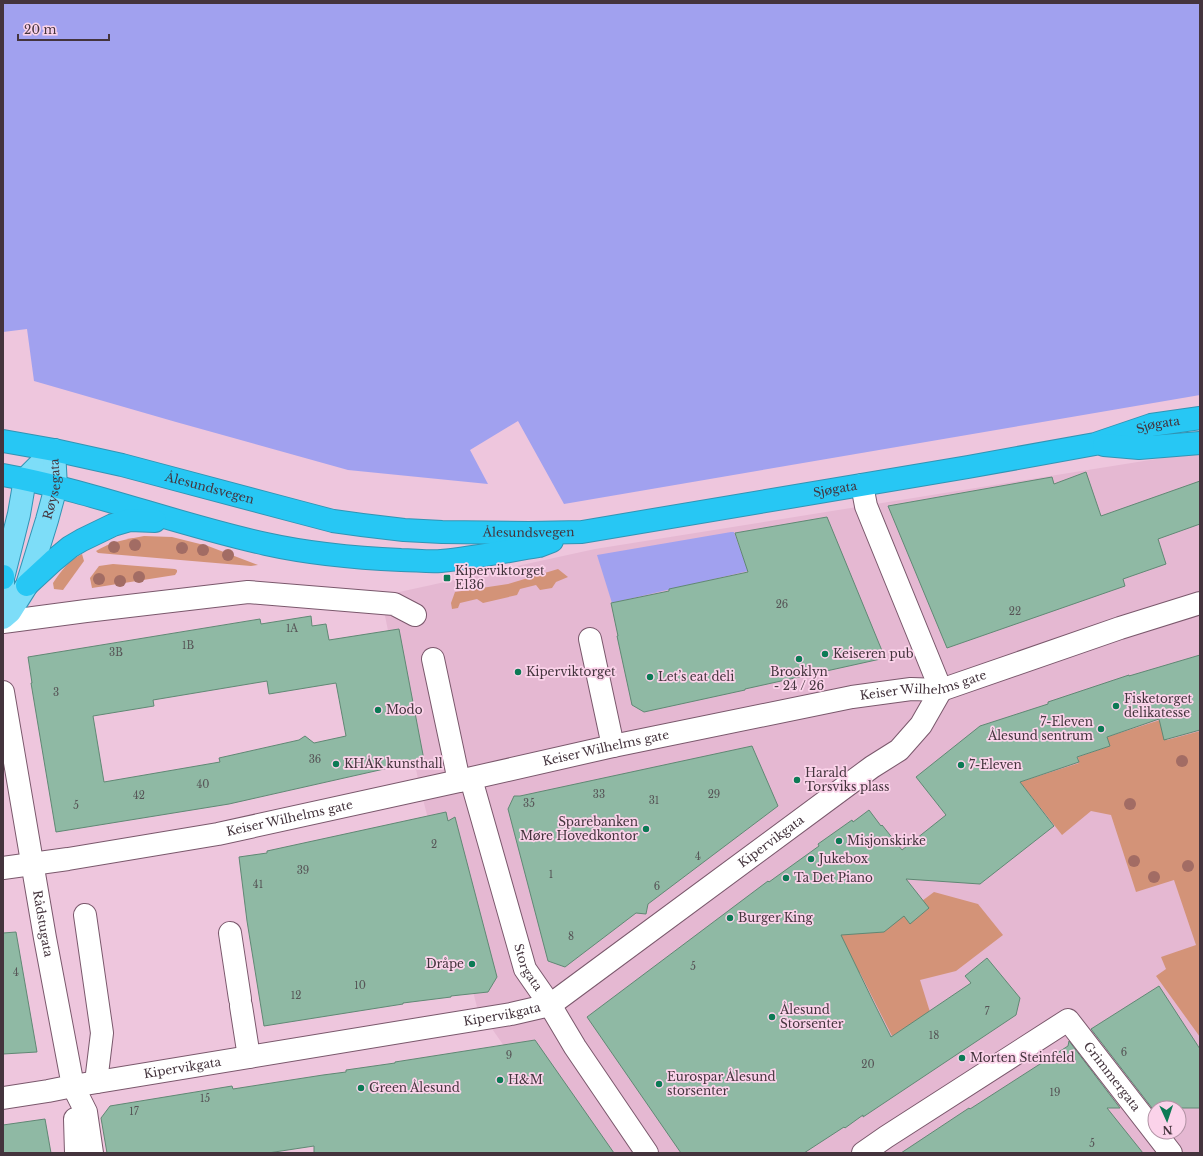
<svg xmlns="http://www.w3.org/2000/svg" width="1203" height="1156" font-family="'Libre Baskerville',serif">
  <rect width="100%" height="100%" fill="#eec6dd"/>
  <path fill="#e5b8d2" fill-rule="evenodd" d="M1200,452V1153H578L477,1007L419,784L381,596L595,549ZM1155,1108H1179V1132H1155Z"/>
  <g fill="#d39378">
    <path d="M144,536L172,537L208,546L258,565L251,566L98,553L96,551C110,542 127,539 144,536Z"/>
    <path d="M82,554L84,561L63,590L54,589L53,583C61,571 69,560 82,554Z"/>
    <polygon points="113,564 175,569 177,570 177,572 175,575 92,588 90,578 99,566"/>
    <polygon points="558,569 568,577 556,582 552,588 540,590 536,585 520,589 517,595 483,603 477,599 460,603 458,608 452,609 451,603 455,592 508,584"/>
    <polygon points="1160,720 1167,740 1200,731 1200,1037 1156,976 1166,969 1161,957 1196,945 1174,880 1136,892 1111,815 1091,811 1062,835 1020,782 1079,763 1078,757 1110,746 1107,737"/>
    <polygon points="844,880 891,924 934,892 978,904 1003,935 956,971 920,980 930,1012 892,1036 860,973 856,973 829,941"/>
  </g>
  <g fill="#a1a1ef">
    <polygon points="3,3 1200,3 1200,395 564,504 518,421 470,450 488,484 348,470 176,422 34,381 27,329 3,332"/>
    <polygon points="731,532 734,532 748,571 612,603 597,555"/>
  </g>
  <g fill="#8fb9a4" stroke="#608874" fill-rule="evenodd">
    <polygon points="1086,472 1101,516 1200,481 1200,524 1158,539 1166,564 1123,579 1125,586 947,648 888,506 1052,477 1054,484"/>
    <polygon points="827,517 885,658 745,689 745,690 644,712 632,705 617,636 618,636 611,603 669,591 669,589 748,572 735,533"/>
    <path d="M311,616L312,626L326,624L329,640L399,629L424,760L229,804L56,832L31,683H32L28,657L260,619L261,624ZM267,681L269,694L336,683L346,736L314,743L305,736L299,740L219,758L220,762L104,782L93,716L154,706L153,700Z"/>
    <polygon points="1200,655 1200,730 1164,740 1159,719 1107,737 1110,746 1077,757 1079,762 1020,782 1054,826 980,884 906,879 929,908 910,924 904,916 884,932 841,935 873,1001 891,1037 971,983 965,976 987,958 1020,998 1016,1015 863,1117 863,1115 845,1128 844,1127 804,1153 681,1153 587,1017 768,881 769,882 819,846 818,844 852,820 853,822 869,810 881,826 882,825 902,850 946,815 916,777 980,726 1048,704 1048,702 1129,675 1129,676"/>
    <polygon points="752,746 778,806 648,904 646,914 636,913 565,967 548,961 508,809 514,796 520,796"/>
    <polygon points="446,812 448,821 455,817 497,977 488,992 451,996 451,997 403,1003 403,1004 264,1026 247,921 239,857 267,853 267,851"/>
    <polygon points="16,932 37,1052 3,1054 3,933"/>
    <polygon points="1159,986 1200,1049 1200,1108 1152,1108 1091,1029"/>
    <polygon points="535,1040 614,1153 314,1153 314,1146 268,1153 107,1153 101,1118 110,1106 232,1086 233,1089 323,1075 346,1072 346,1070 395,1063 395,1062"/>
    <polygon points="1069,1041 1120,1108 1107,1108 1143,1153 901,1153 969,1108 970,1109 1068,1046"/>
    <polygon points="45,1119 51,1153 3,1153 3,1125"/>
  </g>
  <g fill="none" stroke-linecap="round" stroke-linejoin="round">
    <defs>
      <g id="minor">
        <polyline points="862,485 866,506 941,690"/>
        <polyline points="3,622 86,611 248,592 394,604 415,615"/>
        <polyline points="590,639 613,746"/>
        <polyline points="433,659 459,781"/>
        <path id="s1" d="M3,692L45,938L73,1086L86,1112L92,1153"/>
        <path id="s2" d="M471,779L525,969L550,1005L575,1047L647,1153"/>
        <path id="s3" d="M3,868L68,859L218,834L459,781L613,746L852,697L911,689L941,690L1120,628L1200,603"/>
        <polyline points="85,915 102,1033 96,1082"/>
        <polyline points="230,933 240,999"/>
        <polyline points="241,1006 249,1057"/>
        <path id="s4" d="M3,1098L48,1091L73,1086L425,1028L511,1014L550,1005L872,767L899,750L921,725L941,690"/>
        <polyline points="75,1119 76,1153"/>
        <path id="s5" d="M863,1153L886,1137L1068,1020L1171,1153"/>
      </g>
      <g id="major">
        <polyline points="3,609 3,578 19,514 25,479 54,450"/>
        <path id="s6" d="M3,618L10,612L27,585L47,520L56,487L54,450"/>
      </g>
      <g id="highway">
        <path id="s7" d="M3,441L54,450L122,465L295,511L333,521L362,525L404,530L442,532L529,533L582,532L968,467L1095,444L1151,425L1200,418"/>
        <polyline points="1104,445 1139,448 1200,443"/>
        <path d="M3,475C92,491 178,525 266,544C311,554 356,558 401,560C414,560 428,562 441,561C474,558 507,551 539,546L552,541"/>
        <polyline points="3,576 3,578"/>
        <polyline points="27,585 53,561 70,547 82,540 113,525 130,520 155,521"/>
      </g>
    </defs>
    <use href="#minor" stroke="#7a586c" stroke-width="24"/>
    <use href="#major" stroke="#3194b4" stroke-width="24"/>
    <use href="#highway" stroke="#3194b4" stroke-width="24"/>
    <use href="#minor" stroke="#fff" stroke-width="22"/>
    <use href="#major" stroke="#7dddf8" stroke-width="22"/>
    <use href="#highway" stroke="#27c7f4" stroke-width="22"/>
  </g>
  <g fill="#a26c64">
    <circle cx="135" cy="545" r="6"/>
    <circle cx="114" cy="547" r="6"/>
    <circle cx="182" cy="548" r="6"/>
    <circle cx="203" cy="550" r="6"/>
    <circle cx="228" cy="555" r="6"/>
    <circle cx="139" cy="577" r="6"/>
    <circle cx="99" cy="579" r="6"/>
    <circle cx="120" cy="581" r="6"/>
    <circle cx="1182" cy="761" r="6"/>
    <circle cx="1130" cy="804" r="6"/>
    <circle cx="1134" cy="861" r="6"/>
    <circle cx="1188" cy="866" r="6"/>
    <circle cx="1154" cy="877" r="6"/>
  </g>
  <g fill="#0c7a55" stroke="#fbd3ea" stroke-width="1.5">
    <rect x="443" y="574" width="8" height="8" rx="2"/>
    <circle cx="825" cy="654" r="4"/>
    <circle cx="799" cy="659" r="4"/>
    <circle cx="518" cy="672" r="4"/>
    <circle cx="650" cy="677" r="4"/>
    <circle cx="1116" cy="706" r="4"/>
    <circle cx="378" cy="710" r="4"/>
    <circle cx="1101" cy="729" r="4"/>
    <circle cx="336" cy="764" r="4"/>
    <circle cx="961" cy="765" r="4"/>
    <circle cx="797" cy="780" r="4"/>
    <circle cx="646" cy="829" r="4"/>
    <circle cx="839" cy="841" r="4"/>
    <circle cx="811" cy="859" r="4"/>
    <circle cx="786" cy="878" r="4"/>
    <circle cx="730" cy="918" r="4"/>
    <circle cx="472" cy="964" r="4"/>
    <circle cx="772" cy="1017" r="4"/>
    <circle cx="962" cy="1058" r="4"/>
    <circle cx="500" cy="1080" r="4"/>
    <circle cx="659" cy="1084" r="4"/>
    <circle cx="361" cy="1088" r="4"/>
  </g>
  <g text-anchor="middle" stroke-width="3.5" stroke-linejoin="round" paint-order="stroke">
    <g font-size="10" fill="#575557">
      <text x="782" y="608">26</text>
      <text x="1015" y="615">22</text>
      <text x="292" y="632">1A</text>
      <text x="188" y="649">1B</text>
      <text x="116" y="656">3B</text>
      <text x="56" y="696">3</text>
      <text x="315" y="763">36</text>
      <text x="203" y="788">40</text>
      <text x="599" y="798">33</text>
      <text x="714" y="798">29</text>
      <text x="139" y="799">42</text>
      <text x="654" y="804">31</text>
      <text x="529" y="807">35</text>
      <text x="76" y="809">5</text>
      <text x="434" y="848">2</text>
      <text x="698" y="860">4</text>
      <text x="303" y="874">39</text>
      <text x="551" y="878">1</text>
      <text x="258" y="888">41</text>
      <text x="657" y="890">6</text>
      <text x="571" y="940">8</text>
      <text x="693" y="970">5</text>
      <text x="16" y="976">4</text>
      <text x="360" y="989">10</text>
      <text x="296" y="999">12</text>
      <text x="987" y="1015">7</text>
      <text x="934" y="1039">18</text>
      <text x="1124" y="1056">6</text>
      <text x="509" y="1059">9</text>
      <text x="868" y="1068">20</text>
      <text x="1055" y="1096">19</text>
      <text x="205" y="1102">15</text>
      <text x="134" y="1115">17</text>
      <text x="1092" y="1147">5</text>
    </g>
    <g font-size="12" fill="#44343d" stroke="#fbd3ea">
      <text dy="4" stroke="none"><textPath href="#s7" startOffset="1176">Sjøgata</textPath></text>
      <text dy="4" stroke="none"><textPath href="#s6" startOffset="141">Røysegata</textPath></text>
      <text dy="4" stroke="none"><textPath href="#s7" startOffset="212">Ålesundsvegen</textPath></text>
      <text dy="4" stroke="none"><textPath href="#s7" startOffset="846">Sjøgata</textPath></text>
      <text dy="4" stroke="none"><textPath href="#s7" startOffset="536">Ålesundsvegen</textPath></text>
      <text dy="4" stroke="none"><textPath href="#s3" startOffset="939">Keiser Wilhelms gate</textPath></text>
      <text dy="4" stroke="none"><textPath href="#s3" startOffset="615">Keiser Wilhelms gate</textPath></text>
      <text dy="4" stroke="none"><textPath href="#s3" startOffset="291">Keiser Wilhelms gate</textPath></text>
      <text dy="4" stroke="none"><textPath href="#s4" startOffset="830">Kipervikgata</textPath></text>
      <text dy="4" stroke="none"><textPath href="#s1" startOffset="235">Rådstugata</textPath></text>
      <text dy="4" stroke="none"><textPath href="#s2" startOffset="197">Storgata</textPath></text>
      <text dy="4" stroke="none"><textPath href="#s4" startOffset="506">Kipervikgata</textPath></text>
      <text dy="4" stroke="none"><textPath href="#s4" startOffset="182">Kipervikgata</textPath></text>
      <text dy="4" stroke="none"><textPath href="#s5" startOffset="316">Grimmergata</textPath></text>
    </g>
    <g font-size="12" fill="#44343d" stroke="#fbd3ea" text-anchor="start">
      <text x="455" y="575">Kiperviktorget<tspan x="455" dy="14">E136</tspan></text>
      <text x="833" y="658">Keiseren pub</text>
      <text x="526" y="676">Kiperviktorget</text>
      <text x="799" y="676" text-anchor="middle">Brooklyn<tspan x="799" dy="14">- 24 / 26</tspan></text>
      <text x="658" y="681">Let’s eat deli</text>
      <text x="1124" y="703">Fisketorget<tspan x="1124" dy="14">delikatesse</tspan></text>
      <text x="386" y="714">Modo</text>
      <text x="1093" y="726" text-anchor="end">7-Eleven<tspan x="1093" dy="14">Ålesund sentrum</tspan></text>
      <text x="344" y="768">KHÅK kunsthall</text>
      <text x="969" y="769">7-Eleven</text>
      <text x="805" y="777">Harald<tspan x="805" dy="14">Torsviks plass</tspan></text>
      <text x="638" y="826" text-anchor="end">Sparebanken<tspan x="638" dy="14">Møre Hovedkontor</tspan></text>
      <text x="847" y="845">Misjonskirke</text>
      <text x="819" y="863">Jukebox</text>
      <text x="794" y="882">Ta Det Piano</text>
      <text x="738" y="922">Burger King</text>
      <text x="464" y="968" text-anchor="end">Dråpe</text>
      <text x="780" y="1014">Ålesund<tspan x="780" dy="14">Storsenter</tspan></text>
      <text x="970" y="1062">Morten Steinfeld</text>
      <text x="667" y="1081">Eurospar Ålesund<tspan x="667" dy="14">storsenter</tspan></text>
      <text x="508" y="1084">H&amp;M</text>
      <text x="369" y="1092">Green Ålesund</text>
    </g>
  </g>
  <rect width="1203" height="1156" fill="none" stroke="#44343d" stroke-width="8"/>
  <g transform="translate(1167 1120) rotate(177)"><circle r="19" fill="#fbd3ea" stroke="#b293a5"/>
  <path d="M0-3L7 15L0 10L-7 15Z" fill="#0c7a55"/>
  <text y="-6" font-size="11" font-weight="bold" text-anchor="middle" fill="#44343d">N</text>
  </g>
  <path d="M18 34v6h91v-6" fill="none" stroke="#44343d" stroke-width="2"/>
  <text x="24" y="34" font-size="12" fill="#44343d" stroke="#fbd3ea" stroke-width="3" paint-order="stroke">20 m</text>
</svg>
